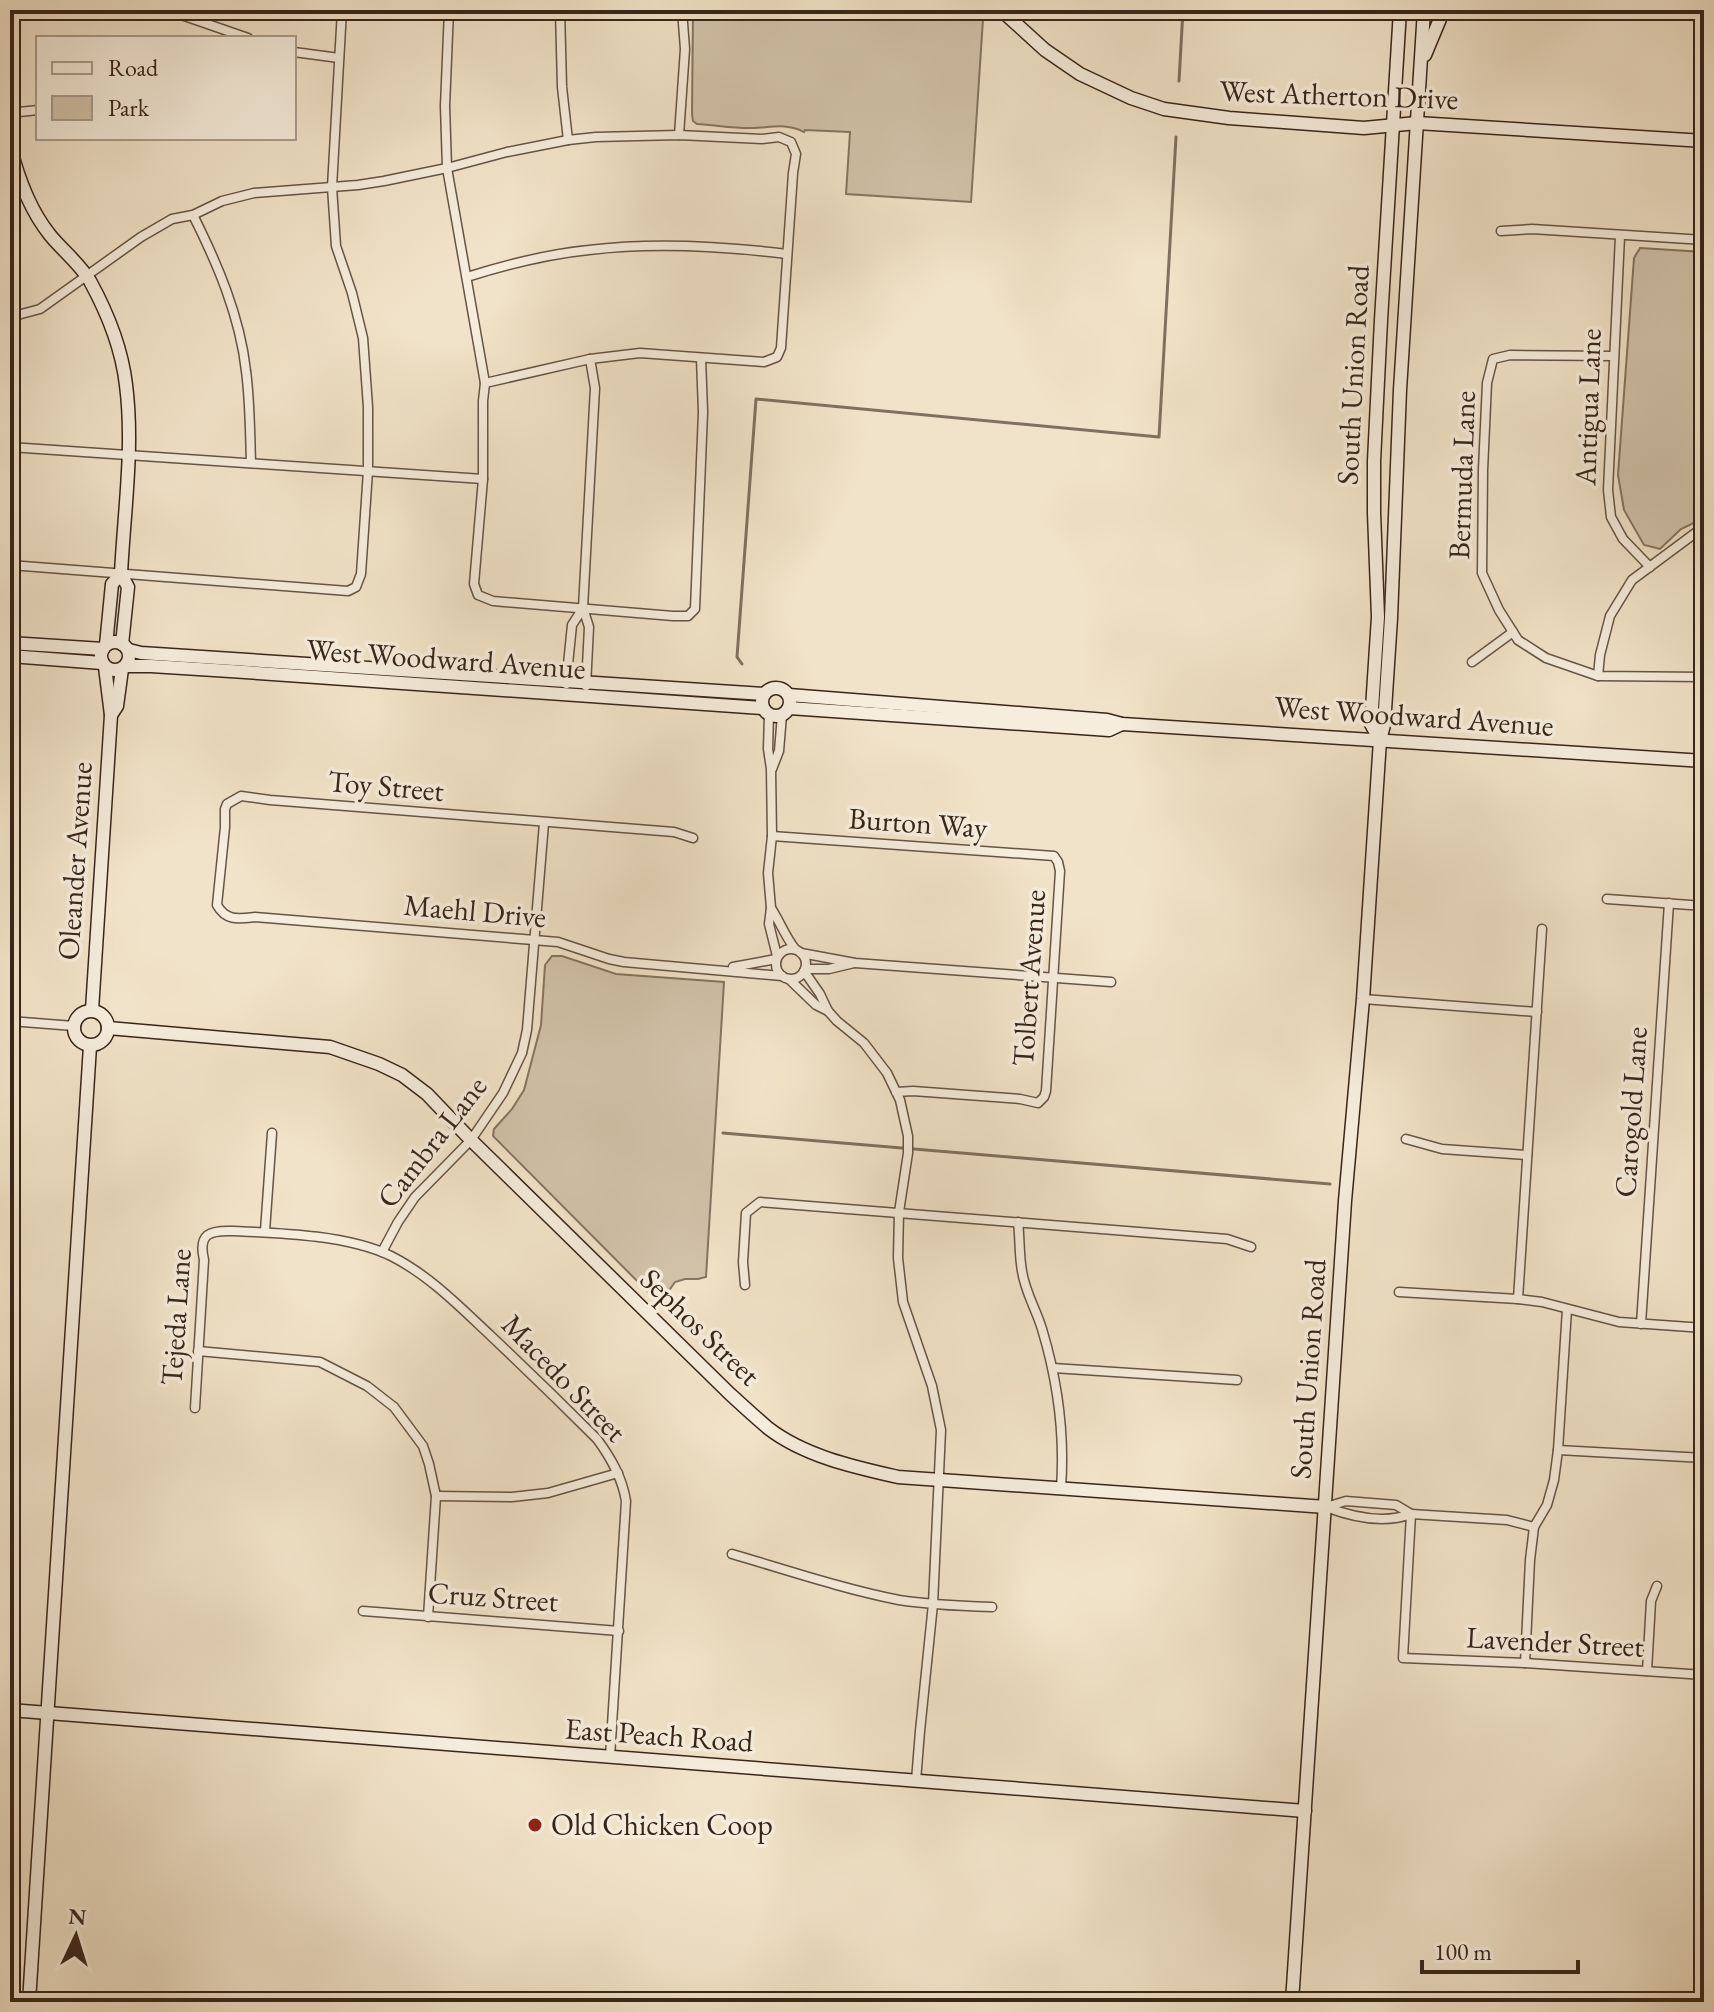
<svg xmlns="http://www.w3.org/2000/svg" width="1714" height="2012" font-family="'EB Garamond',serif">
  <rect width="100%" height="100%" fill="#f1e3c9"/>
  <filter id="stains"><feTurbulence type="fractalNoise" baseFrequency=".0025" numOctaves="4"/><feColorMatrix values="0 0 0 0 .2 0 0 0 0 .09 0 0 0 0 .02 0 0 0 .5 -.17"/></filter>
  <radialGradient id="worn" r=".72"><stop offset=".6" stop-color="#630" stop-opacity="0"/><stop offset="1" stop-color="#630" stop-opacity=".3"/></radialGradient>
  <g fill="#d2c3ab" stroke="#857462" stroke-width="2">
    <path d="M693,10H975L983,19L971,202L846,194L850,132L805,130L804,132C787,123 773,127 754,128C736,129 716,125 697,124L693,121L692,114Z"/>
    <polygon points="1640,248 1704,252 1704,518 1681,529 1660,549 1644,545 1624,510 1618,475 1634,258"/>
    <polygon points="552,956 562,956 616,974 724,982 706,1277 698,1279 685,1279 675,1282 668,1292 657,1301 493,1136 494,1129 512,1109 524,1090 541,1025 545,965"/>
  </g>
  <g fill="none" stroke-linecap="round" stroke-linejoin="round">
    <g stroke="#81705f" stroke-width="3">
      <polyline points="1179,81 1183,10"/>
      <polyline points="742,664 737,657 756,399 1159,437 1176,137"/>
      <polyline points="723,1133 1330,1184"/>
    </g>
    <defs>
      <g id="street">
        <polyline points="167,10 248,38"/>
        <polyline points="449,10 445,106 447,168 485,383 483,401 483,479 474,584 478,595 493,601 673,616 688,616 695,609 703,412 701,358"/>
        <polyline points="560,10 562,87 568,140"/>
        <polyline points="294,52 339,58"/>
        <polyline points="10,113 38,110"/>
        <polyline points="679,135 685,49 682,10"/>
        <polyline points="10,197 24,192"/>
        <path d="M193,215C217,263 240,316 246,371C250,401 250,432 251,463"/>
        <polyline points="1501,231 1532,229 1704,240"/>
        <polyline points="1620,236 1608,490 1611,517 1623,539 1650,567"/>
        <path d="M467,277C505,265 549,254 589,250C654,242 722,246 787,254"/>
        <polyline points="10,317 40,309 141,237 172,219 193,215 222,201 254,193 358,185 384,181 447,168 507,152 568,140 596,137 679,135 762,139 779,137 791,142 796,154 793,173 781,348 777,357 764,362 640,353 590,359 485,383"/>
        <polyline points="1613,356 1510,355 1493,359 1487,383 1483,470 1482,573 1499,610 1518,640 1546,658 1598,676 1704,677"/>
        <polyline points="10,447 483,479"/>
        <polyline points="10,565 348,591 356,587 361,574 368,471 368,407 363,338 352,293 336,246 332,187 342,10"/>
        <polyline points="583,608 595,388 590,359"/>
        <polyline points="1472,662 1513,632"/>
        <polyline points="1598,676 1600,655 1610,616 1632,580 1698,531 1704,529"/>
        <polyline points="566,684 572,625 583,608 589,627 586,686"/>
        <polyline points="769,714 768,749 771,769 772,836 768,873 771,908 769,924 777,956"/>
        <polyline points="772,769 779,751 782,715"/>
        <polyline points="772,836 1054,856 1058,862 1060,871 1046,1091 1044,1097 1038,1103 1020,1099 913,1091 896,1092"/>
        <path d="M693,838L674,832L270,800L241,796L227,804L225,809V827L217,905C226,921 238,919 255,917L558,942L609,959L624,962L782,976"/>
        <polyline points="1607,899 1704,906"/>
        <path d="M771,908C780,922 785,936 795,949"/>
        <circle cx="791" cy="964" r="15"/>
        <polyline points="801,953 855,963 1111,982"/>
        <polyline points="733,967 776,959"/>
        <polyline points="805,969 829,969 854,963"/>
        <polyline points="804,971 820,994 828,1011 837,1021 864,1043 887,1073 900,1100 908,1136 908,1153 899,1212 898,1258 903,1302 932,1386 941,1430 933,1604 920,1731 916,1781"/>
        <polyline points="789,979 816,1005 828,1011"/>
        <polyline points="1363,999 1537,1012"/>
        <polyline points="10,1021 74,1026"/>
        <polyline points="1406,1139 1442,1149 1527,1155"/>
        <path d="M1018,1222C1020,1238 1019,1255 1022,1271C1025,1292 1036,1309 1042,1329C1058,1382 1065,1433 1061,1488"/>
        <polyline points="265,1231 272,1133"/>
        <polyline points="382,1252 398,1222 415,1197 471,1140 503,1093 522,1053 527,1030 544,823"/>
        <polyline points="745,1285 743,1262 746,1213 760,1202 1227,1239 1251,1247"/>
        <polyline points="1399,1292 1518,1299 1542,1302 1619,1322 1704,1328"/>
        <polyline points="1518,1299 1542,929"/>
        <polyline points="1641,1324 1669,903"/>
        <polyline points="198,1351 320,1362 367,1386 394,1407 423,1446 429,1464 436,1496 428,1617"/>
        <polyline points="1053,1368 1237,1380"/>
        <path d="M195,1408L204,1260C198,1234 209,1230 233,1231C280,1233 348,1235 391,1256C429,1275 460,1307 491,1336C527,1370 562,1404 597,1439C611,1458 622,1477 626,1501L610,1757"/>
        <polyline points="1558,1450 1704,1458"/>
        <polyline points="436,1496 512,1497 548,1493 618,1473"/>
        <path d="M1326,1507C1352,1517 1384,1524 1411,1514L1507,1520L1534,1527"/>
        <polyline points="1326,1507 1346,1501 1396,1505 1411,1514"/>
        <polyline points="1411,1514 1403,1658 1525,1663 1704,1675"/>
        <path d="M732,1554C787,1570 843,1589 899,1600C930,1605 961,1606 992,1607"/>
        <polyline points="363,1611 619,1631"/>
        <polyline points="1525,1663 1530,1560 1534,1527 1547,1505 1554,1480 1558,1450 1567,1309"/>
        <polyline points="1647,1671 1651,1601 1657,1586"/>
      </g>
      <g id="secondary">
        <polyline points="1001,10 1045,50 1080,74 1131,98 1164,109 1229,118 1364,128 1417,123 1704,141"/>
        <polyline points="1425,55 1440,19 1441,10"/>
        <path d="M10,146C18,178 29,209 50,235C62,250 80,264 90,281C107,312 122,350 126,385C134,447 124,512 121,574L128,587L122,644"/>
        <circle cx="115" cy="656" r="14"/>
        <polyline points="10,643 103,649"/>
        <polyline points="106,645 112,584 121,574"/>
        <polyline points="129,650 141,653 764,694"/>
        <polyline points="10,656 102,663"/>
        <polyline points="127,666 151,666 230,671 762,708"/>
        <circle cx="776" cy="702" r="14"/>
        <polyline points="789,695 1107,720 1122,724 1704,761"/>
        <polyline points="789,708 1109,730 1122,724"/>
        <polyline points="111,715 117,706 122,669"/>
        <polyline points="1380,740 1371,724 1378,617 1374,513 1374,461 1381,320 1400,10"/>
        <polyline points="92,1010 111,715 105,667"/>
        <circle cx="91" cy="1028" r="17"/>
        <path d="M108,1028L330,1047L379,1064L402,1075L427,1094L471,1140L730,1394C742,1405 755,1417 768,1428C804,1456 854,1467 898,1477L1326,1507"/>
        <polyline points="10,1710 1305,1811"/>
        <polyline points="29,2002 90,1046"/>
        <polyline points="1292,2002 1345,1201 1363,999 1380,740 1384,725 1391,618 1400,390 1424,10"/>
      </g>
    </defs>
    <use href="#street" stroke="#665445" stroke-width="11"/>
    <use href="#secondary" stroke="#382519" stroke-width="15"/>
    <use href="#street" stroke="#f6eddc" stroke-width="8"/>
    <use href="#secondary" stroke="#f6eddc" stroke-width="12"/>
  </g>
  <circle fill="#8f2418" stroke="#f6eddc" stroke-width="3" cx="535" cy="1825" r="8"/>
  <g text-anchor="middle" stroke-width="7" stroke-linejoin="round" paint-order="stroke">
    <g font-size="30" fill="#382519" stroke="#f6eddc">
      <text transform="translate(1339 95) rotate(2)" y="10">West Atherton Drive</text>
      <text transform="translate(1353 375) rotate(-87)" y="10">South Union Road</text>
      <text transform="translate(1588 407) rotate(-88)" y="10">Antigua Lane</text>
      <text transform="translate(1462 475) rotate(-88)" y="10">Bermuda Lane</text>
      <text transform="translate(446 659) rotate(4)" y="10">West Woodward Avenue</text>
      <text transform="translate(1414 716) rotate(4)" y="10">West Woodward Avenue</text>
      <text transform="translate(386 786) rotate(5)" y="10">Toy Street</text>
      <text transform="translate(918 823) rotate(4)" y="10">Burton Way</text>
      <text transform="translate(75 861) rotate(-86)" y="10">Oleander Avenue</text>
      <text transform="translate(475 911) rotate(5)" y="10">Maehl Drive</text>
      <text transform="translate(1029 978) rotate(-86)" y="10">Tolbert Avenue</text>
      <text transform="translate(1631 1112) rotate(-86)" y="10">Carogold Lane</text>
      <text transform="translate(432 1142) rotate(-52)" y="10">Cambra Lane</text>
      <text transform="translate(176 1317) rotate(-86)" y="10">Tejeda Lane</text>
      <text transform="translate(700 1327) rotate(44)" y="10">Sephos Street</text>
      <text transform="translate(1308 1369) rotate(-86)" y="10">South Union Road</text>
      <text transform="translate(564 1378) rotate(46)" y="10">Macedo Street</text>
      <text transform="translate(493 1597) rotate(4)" y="10">Cruz Street</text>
      <text transform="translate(1555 1642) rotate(3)" y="10">Lavender Street</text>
      <text transform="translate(659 1735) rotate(4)" y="10">East Peach Road</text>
    </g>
    <g font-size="30" fill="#382519" stroke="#f6eddc" text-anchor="start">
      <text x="551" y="1835">Old Chicken Coop</text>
    </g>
  </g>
  <rect width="1714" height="2012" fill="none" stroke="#f1e3c9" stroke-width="40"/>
  <rect x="12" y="12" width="1690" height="1988" fill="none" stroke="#382519" stroke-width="4"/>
  <rect x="20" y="20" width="1674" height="1972" fill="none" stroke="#382519" stroke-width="2"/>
  <rect x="36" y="36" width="260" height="104" fill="#f6eddc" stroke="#aa9d8e" stroke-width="2"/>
  <rect x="52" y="62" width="40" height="12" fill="#f6eddc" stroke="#aa9d8e" stroke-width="2"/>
  <text x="108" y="76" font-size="24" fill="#382519">Road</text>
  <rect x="52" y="96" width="40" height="24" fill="#d2c3ab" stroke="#aa9d8e" stroke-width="2"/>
  <text x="108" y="116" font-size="24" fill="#382519">Park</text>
  <g transform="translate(76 1936) rotate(4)" stroke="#f6eddc" stroke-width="6" paint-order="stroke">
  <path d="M0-6L14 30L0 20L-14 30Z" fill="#382519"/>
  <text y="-12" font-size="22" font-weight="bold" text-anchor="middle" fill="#382519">N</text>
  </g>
  <path d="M1422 1960v12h156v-12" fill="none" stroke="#382519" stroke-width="4"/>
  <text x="1434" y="1960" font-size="24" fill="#382519" stroke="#f6eddc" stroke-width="6" paint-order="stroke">100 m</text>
  <rect width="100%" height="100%" filter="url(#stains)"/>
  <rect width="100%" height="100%" fill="url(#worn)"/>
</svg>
